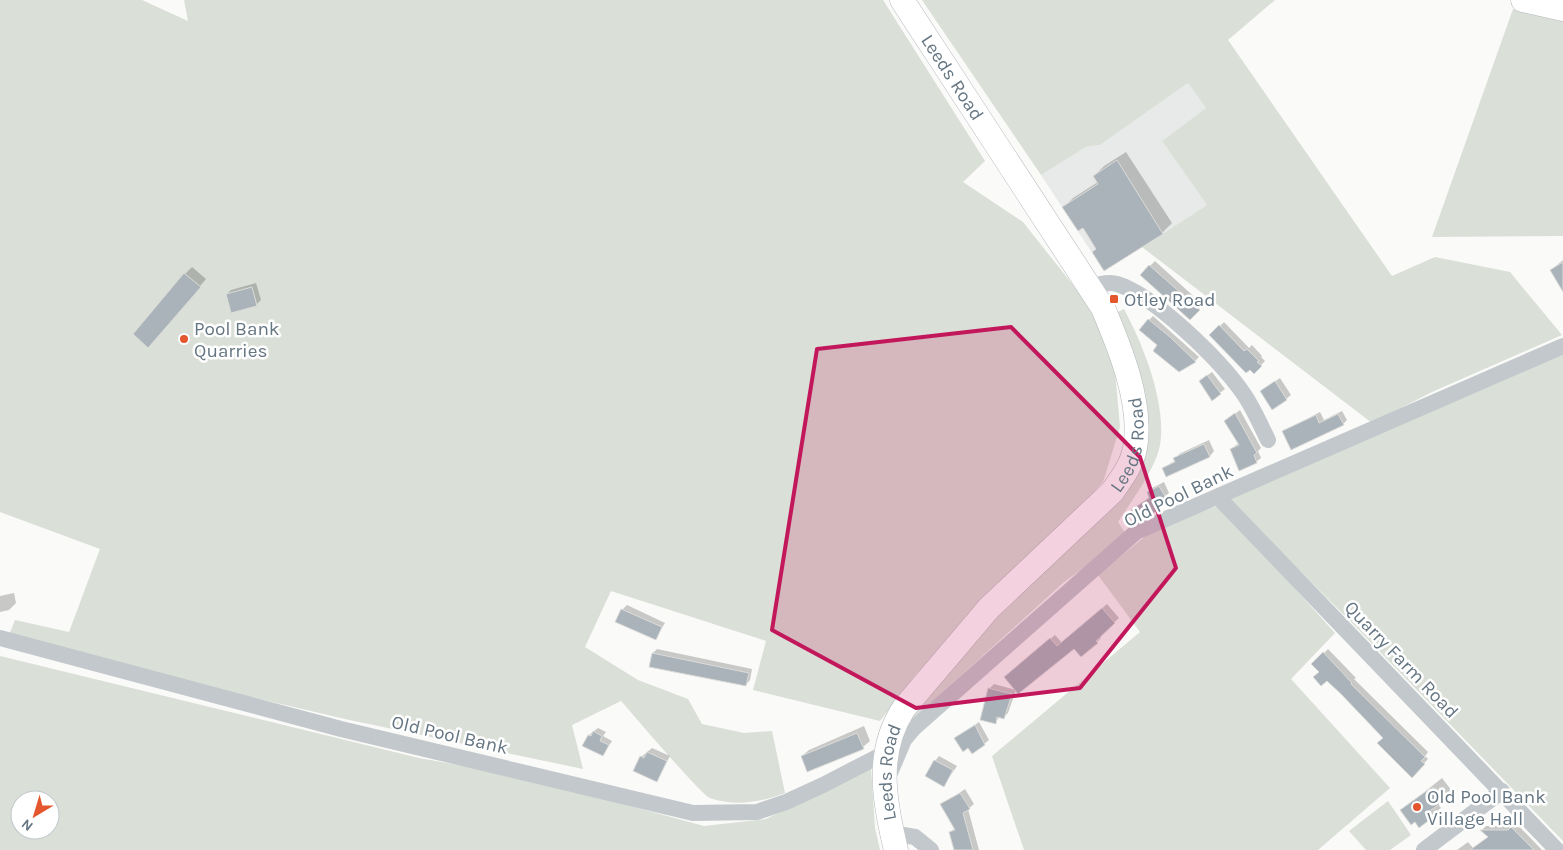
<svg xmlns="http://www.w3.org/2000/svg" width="1563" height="850" font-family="Karla,sans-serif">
  <rect width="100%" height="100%" fill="#fafaf8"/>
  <polygon fill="#e8e9e9" points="1188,83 1206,108 1162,141 1207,205 1104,271 1041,175 1086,147 1100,145"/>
  <g fill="#dadfd7" fill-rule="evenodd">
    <path d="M0,0H142L188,21L184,0H883L985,161L963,182L1023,222L1088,304L1114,359L1120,427L1103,482L1065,524L916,674L880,721L753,690L766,641L611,591L585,647L638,680L688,699L702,724L744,733L772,731L785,793C762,802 735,807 710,798C701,795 633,714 621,701L572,725L583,769L345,719L7,640L15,620L69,632L100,549L0,512Z"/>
    <polygon points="922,0 1275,0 1228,40 1392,276 1435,257 1510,272 1562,335 1432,392 1372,423 1142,247 1207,205 1162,141 1206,108 1188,83 1100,145 1086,147 1041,175"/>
    <polygon points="1513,9 1563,20 1563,236 1432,237"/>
    <path d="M1124,309C1143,344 1167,404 1160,445C1156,468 1131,502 1118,522L1125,533L1114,546L1064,582L910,722L906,717L1144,441L1112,315Z"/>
    <polygon points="1563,352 1563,841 1352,623 1233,504 1231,499"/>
    <polygon points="1220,505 1335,633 1291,679 1390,788 1318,850 1024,850 992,756 1140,632 1098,575 1153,530"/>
    <path d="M0,656L419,758L520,776L704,826L766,819L871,767L875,828L880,850H0ZM20,800H50V830H20Z"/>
    <polygon points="1388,801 1411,835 1390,850 1366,850 1349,831"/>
  </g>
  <g fill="#0003">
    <polygon points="1126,152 1172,223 1162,233 1104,269 1097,248 1083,226 1064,207 1073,198 1098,182 1094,176 1104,166"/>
    <polygon points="1563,260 1563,287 1551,270"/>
    <polygon points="1155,261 1203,305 1190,318 1141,275"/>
    <polygon points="192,267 206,279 155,339 185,274"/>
    <polygon points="256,283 261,300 256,305 227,294 231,290"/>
    <polygon points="1153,316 1199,357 1195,361 1149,320"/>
    <polygon points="1224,322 1249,348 1252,345 1262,356 1261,357 1265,361 1254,372 1211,335"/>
    <polygon points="1212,372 1225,389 1212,399 1205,377"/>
    <polygon points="1280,378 1291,395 1286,399 1261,391"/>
    <polygon points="1240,410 1261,448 1258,451 1261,458 1256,462 1231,449 1239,443 1226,421"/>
    <polygon points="1342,411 1347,420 1343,424 1284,431 1320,412 1324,420"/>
    <polygon points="1209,440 1214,451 1210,456 1167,476 1163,468 1176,460 1179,454"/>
    <polygon points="1164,482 1169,493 1163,498 1162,506 1158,510 1137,506 1150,497 1148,493 1152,488"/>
    <polygon points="14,593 16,603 9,610 0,612 0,596"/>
    <polygon points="1107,604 1119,618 1100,636 1101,638 1097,642 1074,647 1010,673 1055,635 1062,643"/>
    <polygon points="627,605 665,623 655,639 622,610"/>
    <polygon points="657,649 752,669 750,680 746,685 653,653"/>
    <polygon points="1328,649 1356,678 1354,679 1428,752 1425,756 1428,759 1412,776 1384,738 1313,664"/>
    <polygon points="994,684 1016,690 1008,713 1004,717 1000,717 995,722 989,689"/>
    <polygon points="979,722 989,740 984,744 969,747 956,738"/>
    <polygon points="864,726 870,741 863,747 808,771 802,756 809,750"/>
    <polygon points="598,728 606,732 603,736 612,741 603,755 584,745 589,735"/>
    <polygon points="652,748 670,756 657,780 641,757"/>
    <polygon points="939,756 957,766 944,785 935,761"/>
    <polygon points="1442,778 1452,791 1438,804 1441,808 1419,826 1402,810"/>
    <polygon points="965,789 974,804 968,809 979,850 955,850 950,832 955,828 942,805"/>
    <polygon points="1516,823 1542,850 1457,850 1468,842 1473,848 1489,837 1482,830 1486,826 1513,826"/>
  </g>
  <g fill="#aab3b9" stroke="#dcdcda">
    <polygon points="1117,160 1163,234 1104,271 1092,252 1096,249 1083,228 1078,231 1062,207 1098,184 1093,176"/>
    <polygon points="1563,262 1563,292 1550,270"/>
    <polygon points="1149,265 1200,310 1190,320 1140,275"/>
    <polygon points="184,273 201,287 148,348 133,334"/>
    <polygon points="252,287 257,306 231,313 226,294"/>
    <polygon points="1148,319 1170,337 1196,362 1179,372 1153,351 1157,345 1139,330"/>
    <polygon points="1219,325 1244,351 1247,349 1259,361 1257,362 1262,366 1254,374 1250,370 1246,373 1209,335"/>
    <polygon points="1207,375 1221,394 1212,401 1199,381"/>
    <polygon points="1275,381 1287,400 1272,410 1260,391"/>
    <polygon points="1235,413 1257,453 1254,455 1257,463 1239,471 1230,449 1239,445 1224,421"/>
    <polygon points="1338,414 1344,425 1291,450 1282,431 1316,415 1319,423"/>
    <polygon points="1204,444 1210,457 1166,477 1162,468 1175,462 1173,458"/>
    <polygon points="1159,486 1166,498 1158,502 1160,506 1157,508 1158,511 1136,521 1131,510 1149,498 1147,492"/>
    <polygon points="1102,608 1115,623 1096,641 1098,643 1081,657 1074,649 1018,694 1004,677 1050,638 1057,646"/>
    <polygon points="621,609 662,627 656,640 615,622"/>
    <polygon points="1323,652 1352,683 1351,684 1425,757 1421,761 1425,764 1412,778 1377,743 1383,738 1341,694 1327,681 1321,686 1313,677 1319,672 1311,664"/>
    <polygon points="652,653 749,673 746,686 649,667"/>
    <polygon points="988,688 1012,694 1004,719 997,717 996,724 980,720"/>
    <polygon points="975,725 985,745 972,754 968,748 963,752 954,738"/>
    <polygon points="593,731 602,736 600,741 609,745 603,756 582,746 588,735 591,736"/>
    <polygon points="857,733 864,749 807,772 801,756"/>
    <polygon points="647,752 667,761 657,782 633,771 640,756 644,758"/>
    <polygon points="934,760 953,770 944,787 925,776"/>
    <polygon points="1432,787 1443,802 1428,812 1432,818 1419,828 1415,822 1411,825 1400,810"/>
    <polygon points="960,793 970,809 963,813 973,850 954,850 949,832 955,830 940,804"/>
    <polygon points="1511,827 1534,850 1470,850 1488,837 1480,830 1508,830"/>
  </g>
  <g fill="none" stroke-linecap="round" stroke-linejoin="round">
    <defs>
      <g id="highway">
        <polyline points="1523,0 1563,9"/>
        <path id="s1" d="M896,850C884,801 875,752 904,708L989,608L1112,492C1122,478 1132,465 1135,448C1143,404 1120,348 1103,308L902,0"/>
      </g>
    </defs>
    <use href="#highway" stroke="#b4b9bd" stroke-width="25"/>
    <g stroke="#c3c8cc" stroke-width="16">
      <path d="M1090,287C1098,285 1109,281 1117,284C1154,295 1220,360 1243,393C1253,407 1260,424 1268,440"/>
      <polyline points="1218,497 1557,850"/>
      <polyline points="0,638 341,729 693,813 757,812 786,802 823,785 885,753"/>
      <polyline points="890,773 904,740 914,728 1136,532 1563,346"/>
      <polyline points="892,833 915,837 931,850"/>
      <polyline points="1424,850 1502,791"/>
    </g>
    <use href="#highway" stroke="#fff" stroke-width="24"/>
  </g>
  <path fill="#c2185b" fill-opacity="0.2" stroke="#c2185b" stroke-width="4" stroke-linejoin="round" d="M1011,327L1140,457L1176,568L1080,688L916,708L772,630L817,349Z"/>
  <g fill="#e4572e" stroke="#fff" stroke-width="2">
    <rect x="1109" y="294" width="10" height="10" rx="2.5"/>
    <circle cx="184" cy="339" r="5"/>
    <circle cx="1417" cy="807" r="5"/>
  </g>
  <g text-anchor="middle" stroke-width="5" stroke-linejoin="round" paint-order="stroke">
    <g font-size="19" fill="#657683" stroke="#fff">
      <text transform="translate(953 77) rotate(57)" y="7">Leeds Road</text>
      <text dy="7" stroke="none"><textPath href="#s1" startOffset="499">Leeds Road</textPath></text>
      <text transform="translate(1178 495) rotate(-26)" y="7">Old Pool Bank</text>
      <text transform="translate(1402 659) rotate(46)" y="7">Quarry Farm Road</text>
      <text transform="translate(450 734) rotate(13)" y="7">Old Pool Bank</text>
      <text dy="7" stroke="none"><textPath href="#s1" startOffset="79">Leeds Road</textPath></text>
    </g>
    <g font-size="19" fill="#657683" stroke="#fff" text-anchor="start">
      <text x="1124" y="306">Otley Road</text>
      <text x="194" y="335">Pool Bank<tspan x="194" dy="22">Quarries</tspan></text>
      <text x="1427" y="803">Old Pool Bank<tspan x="1427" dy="22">Village Hall</tspan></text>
    </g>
  </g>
  <g transform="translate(35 815) rotate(218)"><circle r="24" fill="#ffffff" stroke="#c1c8cd"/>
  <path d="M0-4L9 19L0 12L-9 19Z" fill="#e4572e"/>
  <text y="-8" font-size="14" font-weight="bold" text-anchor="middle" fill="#657683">N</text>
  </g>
</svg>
